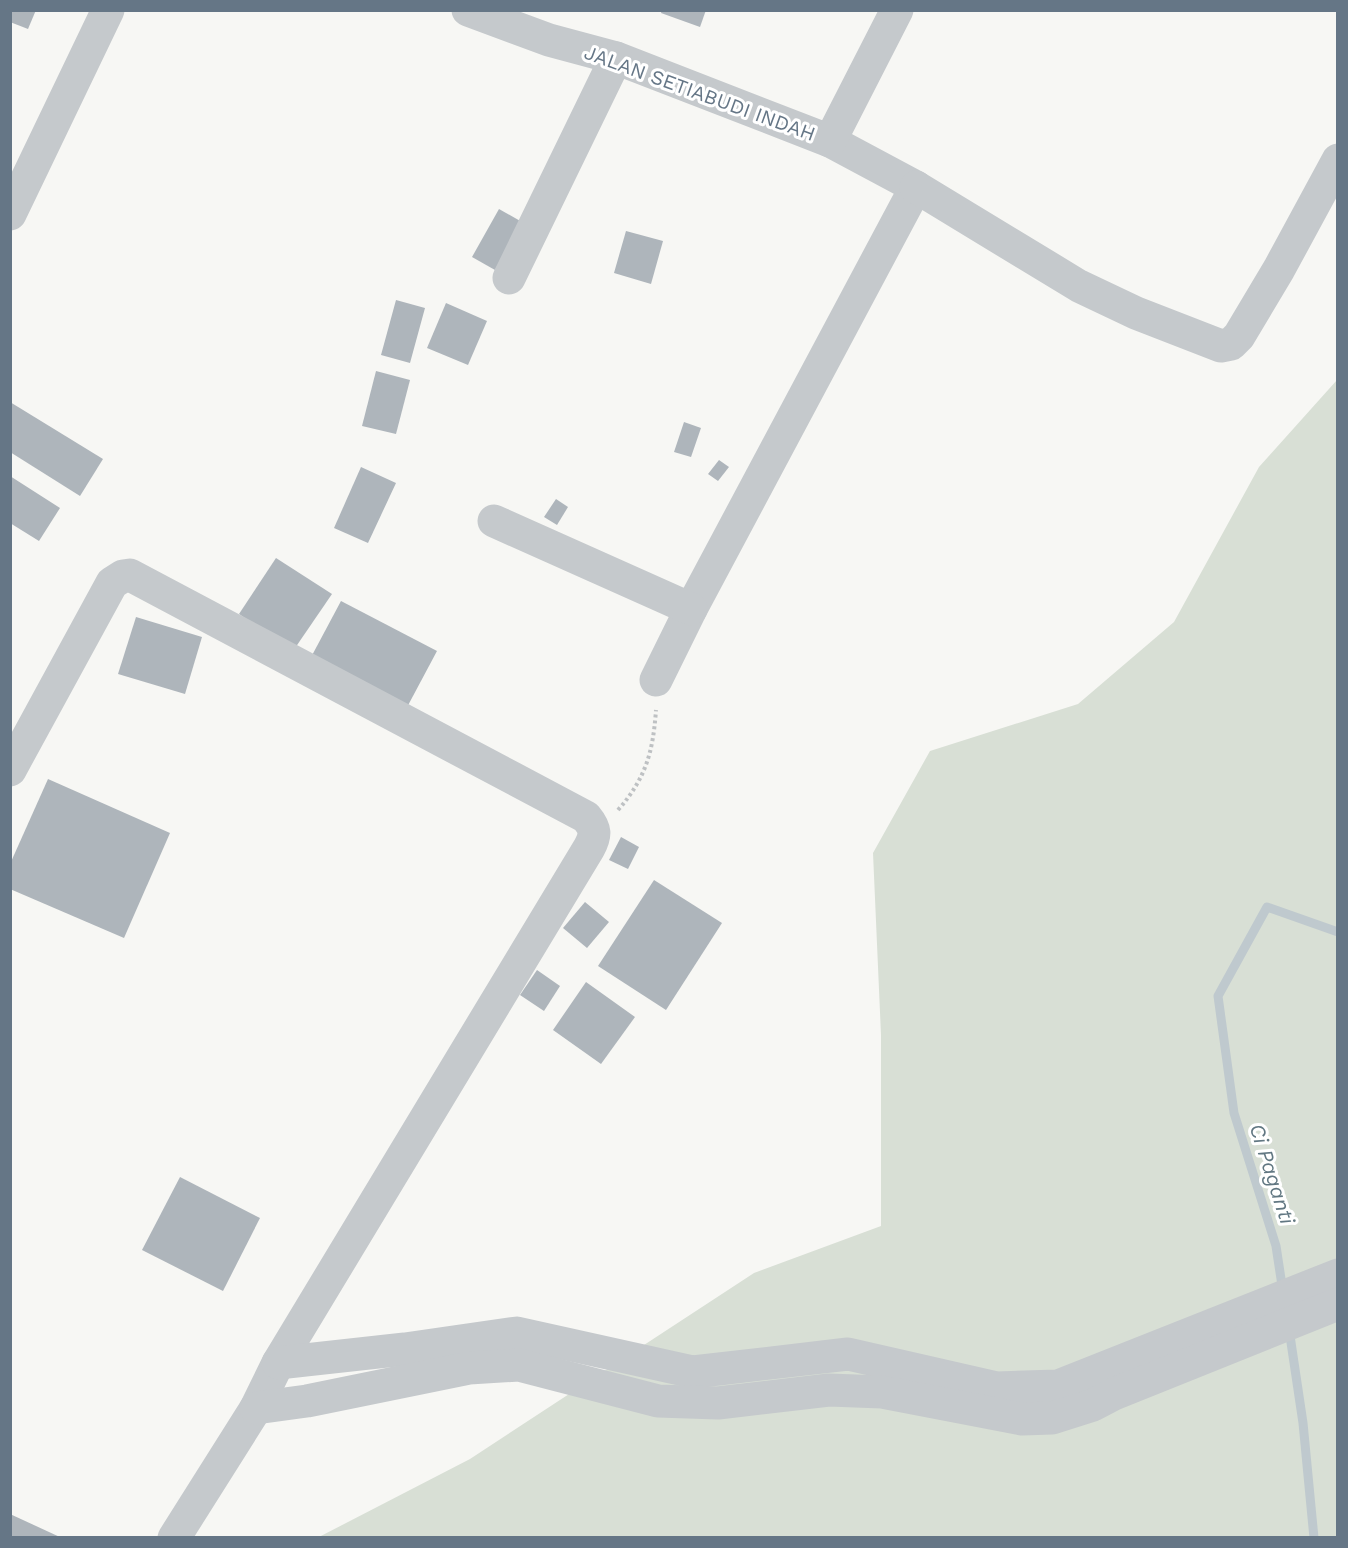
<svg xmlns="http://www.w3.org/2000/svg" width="1348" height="1548" font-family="'Work Sans',sans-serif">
  <rect width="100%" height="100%" fill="#f7f7f4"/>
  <polygon fill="#d8dfd5" points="1337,380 1337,1537 317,1538 470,1459 754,1273 881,1226 881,1035 873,853 930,751 1078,704 1174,622 1259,467"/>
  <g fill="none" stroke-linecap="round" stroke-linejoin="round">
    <g stroke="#bfc9ce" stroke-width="9">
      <polyline points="1283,1292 1276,1246 1234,1113 1218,996 1267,907 1338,932"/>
      <polyline points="1289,1329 1303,1423 1314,1538"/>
    </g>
  </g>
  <g fill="#aeb5bb">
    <polygon points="10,10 36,10 28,29 10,22"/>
    <polygon points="662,10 706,10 700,27 661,13"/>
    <polygon points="499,209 522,222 495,270 472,257"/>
    <polygon points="626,231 663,241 651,284 614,273"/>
    <polygon points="396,300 425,308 410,363 381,355"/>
    <polygon points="446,303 487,321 468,365 427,348"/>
    <polygon points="376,371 410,380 396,434 362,426"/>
    <polygon points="10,402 103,459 80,496 10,452"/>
    <polygon points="684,422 701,428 691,457 674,452"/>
    <polygon points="719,460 729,467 718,481 708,474"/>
    <polygon points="361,467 396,483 368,543 334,528"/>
    <polygon points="10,476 60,508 39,541 10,523"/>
    <polygon points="556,499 568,507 557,525 544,517"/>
    <polygon points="276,558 332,594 293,651 239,614"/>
    <polygon points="341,601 437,651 405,711 309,661"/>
    <polygon points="136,617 202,637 185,694 118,674"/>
    <polygon points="48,779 170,833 124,938 10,889 10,864"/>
    <polygon points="621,837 639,847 628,869 609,860"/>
    <polygon points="654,880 722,923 666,1010 598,966"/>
    <polygon points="585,902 609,922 587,948 563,928"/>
    <polygon points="537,970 560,986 544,1011 520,995"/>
    <polygon points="586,982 635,1017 601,1064 553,1030"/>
    <polygon points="180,1177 260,1218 223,1291 142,1250"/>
    <polygon points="10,1514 62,1538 10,1538"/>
  </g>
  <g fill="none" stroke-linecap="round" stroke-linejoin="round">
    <path stroke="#bec1c3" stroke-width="4" stroke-dasharray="3 3" stroke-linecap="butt" d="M618,810C646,778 653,752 656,710"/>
    <g stroke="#c5c9cc" stroke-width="33">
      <polyline points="468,10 549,40 616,58 830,141 916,187 691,609 656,680"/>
      <polyline points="830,141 897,10"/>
      <polyline points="916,187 1079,286 1136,313 1221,346 1231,344 1239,336 1279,269 1338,160"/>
      <polyline points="10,214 108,10"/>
      <polyline points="509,278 616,58"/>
      <polyline points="494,521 691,609"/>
      <path d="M10,770L112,583L123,576L130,575L586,817C596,829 596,835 589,848L278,1363L256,1408L174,1538"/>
      <polyline points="278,1363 405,1349 517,1333 693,1372 848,1354 997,1388 1058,1386 1338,1275"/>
      <polyline points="256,1408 307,1401 469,1368 519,1365 658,1401 718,1403 829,1390 882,1392 1022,1419 1052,1418 1093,1405 1114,1394 1338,1304"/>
    </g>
  </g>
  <g text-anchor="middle" stroke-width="6" stroke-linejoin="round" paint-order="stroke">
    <g font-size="20" fill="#657686" stroke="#fff">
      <text transform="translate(700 93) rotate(20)" y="7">JALAN SETIABUDI INDAH</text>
    </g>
    <g font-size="21" font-style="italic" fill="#617782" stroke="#fff">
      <text transform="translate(1272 1174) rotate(72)" y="7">Ci Paganti</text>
    </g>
  </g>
  <rect width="1348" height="1548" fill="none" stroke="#657686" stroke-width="24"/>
</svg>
